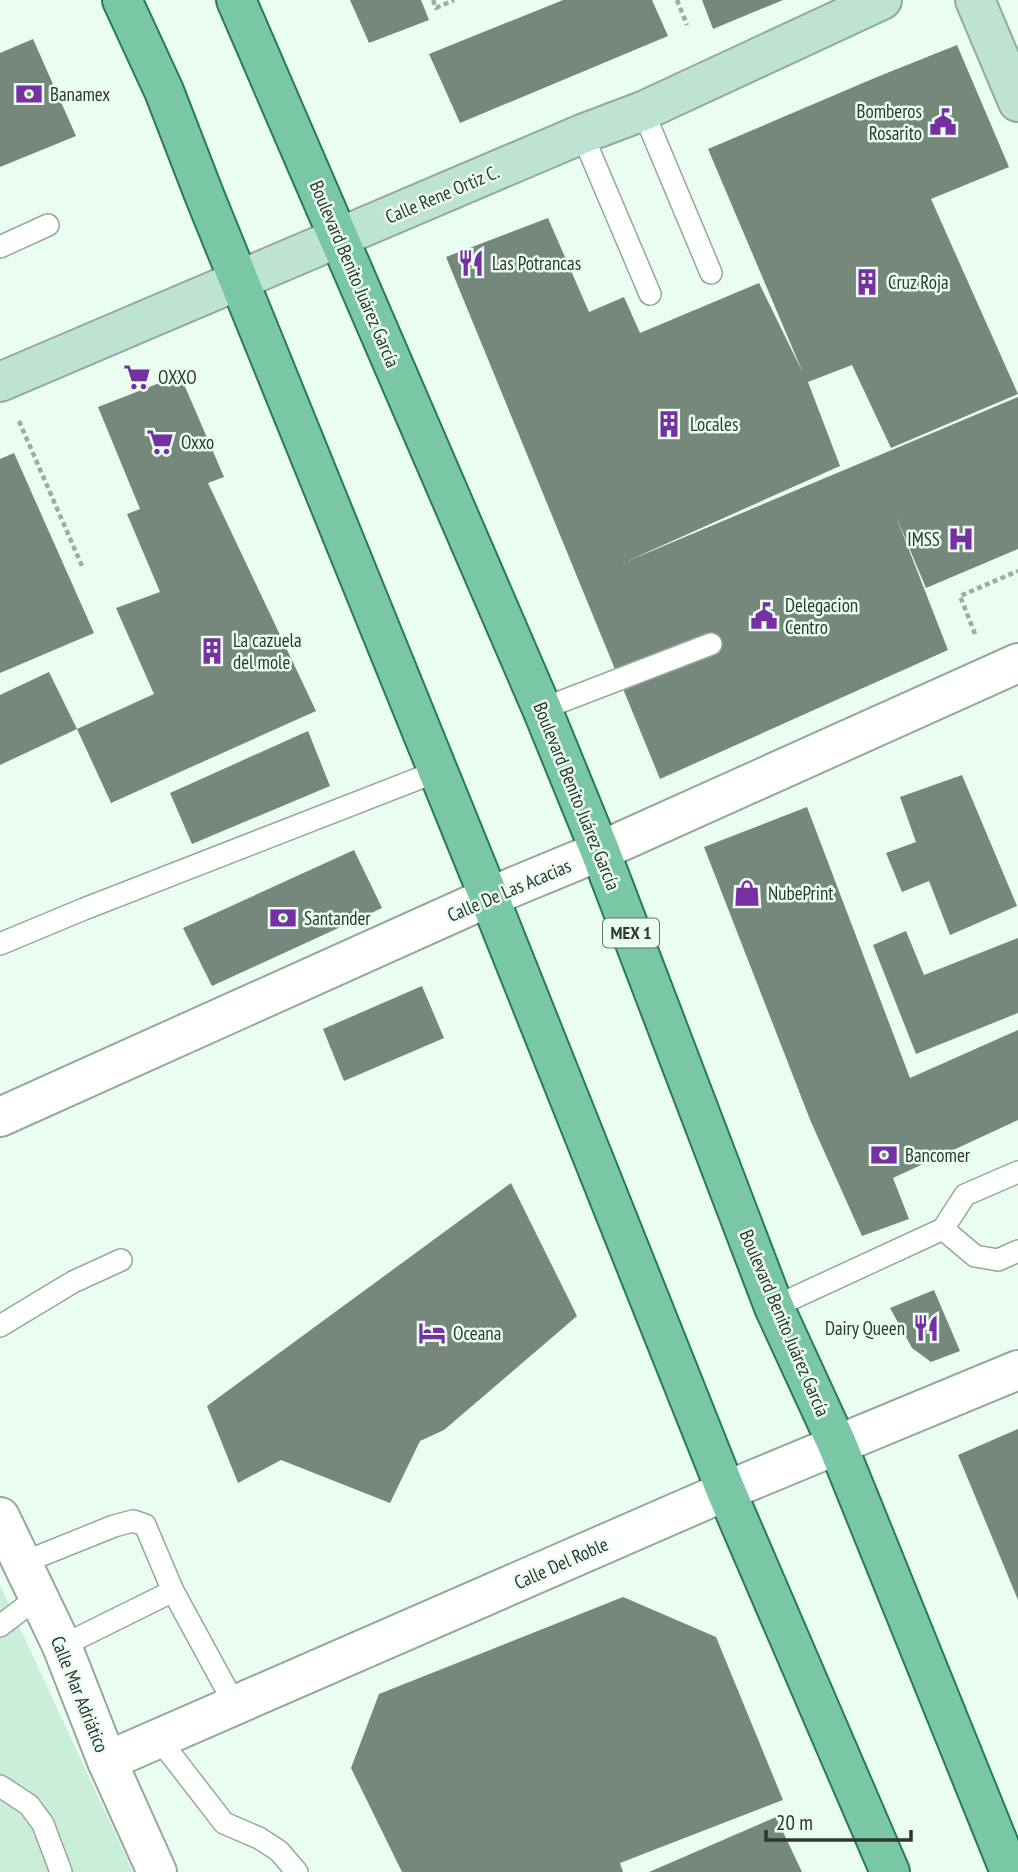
<svg xmlns="http://www.w3.org/2000/svg" width="1018" height="1872" font-family="'PT Sans Narrow',sans-serif">
  <rect width="100%" height="100%" fill="#eafdf1"/>
  <polygon fill="#caeed8" points="0,1585 133,1872 0,1872"/>
  <g fill="#76877c">
    <polygon points="350,0 421,0 429,20 369,43"/>
    <polygon points="563,0 652,0 668,36 460,123 429,54"/>
    <polygon points="702,0 783,0 713,29"/>
    <polygon points="33,39 76,136 0,167 0,53"/>
    <polygon points="957,45 1009,167 931,199 1018,394 891,448 852,365 808,382 840,466 623,563 1018,397 1018,549 926,588 895,514 948,650 660,779 446,257 548,218 589,312 624,297 640,333 759,283 803,373 708,149 877,77"/>
    <polygon points="180,375 224,477 208,483 316,711 111,803 77,729 154,694 116,608 160,592 127,514 140,509 98,407"/>
    <polygon points="14,453 94,633 0,673 0,459"/>
    <polygon points="49,672 77,729 0,765 0,695"/>
    <polygon points="308,731 330,786 192,844 170,793"/>
    <polygon points="962,775 1017,906 950,935 929,881 902,892 886,853 916,842 900,797"/>
    <polygon points="807,807 910,1078 1018,1030 1018,1120 893,1178 909,1219 862,1236 811,1122 704,847"/>
    <polygon points="354,850 382,908 212,986 183,928"/>
    <polygon points="906,931 924,975 1018,938 1018,1013 916,1054 873,945"/>
    <polygon points="422,986 444,1038 344,1081 323,1029"/>
    <polygon points="511,1183 577,1316 444,1430 420,1441 390,1503 281,1460 238,1483 207,1406"/>
    <polygon points="934,1290 960,1351 931,1362 912,1348 890,1308"/>
    <polygon points="1018,1429 1018,1600 958,1455"/>
    <polygon points="623,1597 716,1637 783,1800 620,1863 623,1872 402,1872 351,1768 379,1694"/>
    <polygon points="776,1817 802,1872 649,1872"/>
  </g>
  <g fill="none" stroke-linecap="round" stroke-linejoin="round">
    <defs>
      <g id="lane">
        <polyline points="643,111 711,273"/>
        <polyline points="582,134 650,294"/>
        <polyline points="0,247 48,225"/>
        <polyline points="542,709 711,644"/>
        <polyline points="0,944 84,909 438,771"/>
        <polyline points="943,1229 975,1256 998,1260 1018,1251"/>
        <polyline points="774,1307 943,1229 965,1195 1018,1172"/>
        <polyline points="0,1326 73,1282 121,1260"/>
        <polyline points="22,1563 114,1526 133,1521 145,1525 173,1591 235,1705"/>
        <polyline points="0,1626 38,1597"/>
        <polyline points="62,1646 173,1591"/>
        <polyline points="159,1739 224,1823 259,1838 279,1851 297,1872"/>
        <polyline points="0,1786 29,1805 43,1824 61,1872"/>
      </g>
      <g id="street">
        <polyline points="0,1117 489,897 600,851 1018,663"/>
        <polyline points="0,1517 62,1646 107,1761 157,1872"/>
        <polyline points="107,1761 726,1491 1018,1370"/>
      </g>
      <g id="secondary">
        <polyline points="975,0 1018,102"/>
        <polyline points="0,382 582,134 643,111 882,0"/>
      </g>
      <g id="primary">
        <polyline points="122,0 164,91 205,197 489,897 726,1491 890,1872"/>
        <polyline points="236,0 542,709 600,851 774,1307 837,1444 1010,1872"/>
      </g>
    </defs>
    <use href="#lane" stroke="#96a89c" stroke-width="24"/>
    <use href="#street" stroke="#96a89c" stroke-width="42"/>
    <use href="#secondary" stroke="#96a89c" stroke-width="42"/>
    <use href="#primary" stroke="#277c56" stroke-width="42"/>
    <g stroke="#9daba3" stroke-width="4.5" stroke-dasharray="5 3.5" stroke-linecap="butt">
      <polyline points="433,0 436,8 454,0"/>
      <polyline points="677,0 687,25"/>
      <polyline points="19,421 82,566"/>
      <polyline points="975,634 960,596 1018,571"/>
    </g>
    <use href="#lane" stroke="#fff" stroke-width="21"/>
    <use href="#street" stroke="#fff" stroke-width="38"/>
    <use href="#secondary" stroke="#bde3d2" stroke-width="38"/>
    <use href="#primary" stroke="#7ac7a5" stroke-width="38"/>
  </g>
  <defs>
    <symbol id="bank-bare" viewBox="-9 -9 18 18"><path d="M-6-4H6V4H-6ZM0-2.3a2.3 2.3 0 1 0 0 4.6a2.3 2.3 0 1 0 0-4.6Z" fill="#7630a4" stroke="#eafdf1" stroke-width="2.5" paint-order="stroke"/></symbol>
    <symbol id="civic-bare" viewBox="-9 -9 18 18"><path d="M-.6-6.5H3V-4.5H.6V-3L4-1V1h2V6H-6V1h2V-1L-.6-3ZM-1.2 2.5V6h2.4V2.5Z" fill="#7630a4" stroke="#eafdf1" stroke-width="2.5" paint-order="stroke"/></symbol>
    <symbol id="restaurant-bare" viewBox="-9 -9 18 18"><path d="M-5-6h1v4h1v-4h1v4h1v-4h1v5L-1.5 .5V6h-2V.5L-5-1ZM5-6V6H3V1.5H1.5Q1.5-4 5-6Z" fill="#7630a4" stroke="#eafdf1" stroke-width="2.5" paint-order="stroke"/></symbol>
    <symbol id="building-bare" viewBox="-9 -9 18 18"><path d="M-4-6H4V6H1V3H-1V6H-4ZM-2.5-4.3h1.7v1.8h-1.7ZM.8-4.3h1.7v1.8H.8ZM-2.5-1h1.7V.8h-1.7ZM.8-1h1.7V.8H.8Z" fill="#7630a4" stroke="#eafdf1" stroke-width="2.5" paint-order="stroke"/></symbol>
    <symbol id="supermarket-bare" viewBox="-9 -9 18 18"><path d="M-6-5.5h2.5l.6 2H6L4.5 2H-2.5L-4.4-4H-6ZM-1.5 3.2a1.3 1.3 0 1 0 .1 0ZM3 3.2a1.3 1.3 0 1 0 .1 0Z" fill="#7630a4" stroke="#eafdf1" stroke-width="2.5" paint-order="stroke"/></symbol>
    <symbol id="hospital-bare" viewBox="-9 -9 18 18"><path d="M-5-5h3v3.5h4V-5h3V5h-3V1.5h-4V5h-3Z" fill="#7630a4" stroke="#eafdf1" stroke-width="2.5" paint-order="stroke"/></symbol>
    <symbol id="shop-bare" viewBox="-9 -9 18 18"><path d="M-5-2.5h2.3a2.7 3.5 0 0 1 5.4 0H5L5.5 6h-11ZM-1.5-2.5h3a1.5 2.3 0 0 0-3 0Z" fill="#7630a4" stroke="#eafdf1" stroke-width="2.5" paint-order="stroke"/></symbol>
    <symbol id="hotel-bare" viewBox="-9 -9 18 18"><path d="M-6-4.5h1.5V1H6V5H4.5V3h-9V5H-6ZM-4 0a1.8 1.8 0 1 1 3.6 0ZM.5 0V-2.5h3Q6-2.5 6 0Z" fill="#7630a4" stroke="#eafdf1" stroke-width="2.5" paint-order="stroke"/></symbol>
  </defs>
  <g fill-rule="evenodd">
    <use href="#bank-bare" x="10" y="75" width="38" height="38"/>
    <use href="#civic-bare" x="924" y="103" width="38" height="38"/>
    <use href="#restaurant-bare" x="452" y="244" width="38" height="38"/>
    <use href="#building-bare" x="848" y="263" width="38" height="38"/>
    <use href="#supermarket-bare" x="118" y="358" width="38" height="38"/>
    <use href="#building-bare" x="650" y="405" width="38" height="38"/>
    <use href="#supermarket-bare" x="141" y="423" width="38" height="38"/>
    <use href="#hospital-bare" x="942" y="520" width="38" height="38"/>
    <use href="#civic-bare" x="745" y="597" width="38" height="38"/>
    <use href="#building-bare" x="193" y="632" width="38" height="38"/>
    <use href="#shop-bare" x="728" y="874" width="38" height="38"/>
    <use href="#bank-bare" x="264" y="899" width="38" height="38"/>
    <use href="#bank-bare" x="865" y="1136" width="38" height="38"/>
    <use href="#restaurant-bare" x="907" y="1309" width="38" height="38"/>
    <use href="#hotel-bare" x="413" y="1314" width="38" height="38"/>
  </g>
  <g text-anchor="middle" stroke-width="5" stroke-linejoin="round" paint-order="stroke">
    <rect fill="#eafdf1" stroke="#67726b" stroke-width="2" x="603" y="918.5" width="56" height="29" rx="5"/>
    <g font-size="18" font-weight="bold" fill="#2f3632">
      <text x="631" y="939">MEX 1</text>
    </g>
    <g font-size="19" fill="#2f3632" stroke="#eafdf1" text-anchor="start">
      <text x="50" y="101">Banamex</text>
      <text x="922" y="118" text-anchor="end">Bomberos<tspan x="922" dy="22">Rosarito</tspan></text>
      <text x="492" y="270">Las Potrancas</text>
      <text x="888" y="289">Cruz Roja</text>
      <text x="158" y="384">OXXO</text>
      <text x="690" y="431">Locales</text>
      <text x="181" y="449">Oxxo</text>
      <text x="940" y="546" text-anchor="end">IMSS</text>
      <text x="785" y="612">Delegacion<tspan x="785" dy="22">Centro</tspan></text>
      <text x="233" y="647">La cazuela<tspan x="233" dy="22">del mole</tspan></text>
      <text x="768" y="900">NubePrint</text>
      <text x="304" y="925">Santander</text>
      <text x="905" y="1162">Bancomer</text>
      <text x="905" y="1335" text-anchor="end">Dairy Queen</text>
      <text x="453" y="1340">Oceana</text>
    </g>
    <g font-size="19" fill="#2f3632" stroke="#eafdf1">
      <text transform="translate(442 194) rotate(-23)" y="7">Calle Rene Ortiz C.</text>
      <text transform="translate(355 274) rotate(67)" y="7">Boulevard Benito Juárez García</text>
      <text transform="translate(577 796) rotate(68)" y="7">Boulevard Benito Juárez García</text>
      <text transform="translate(509 890) rotate(-23)" y="7">Calle De Las Acacias</text>
      <text transform="translate(785 1323) rotate(67)" y="7">Boulevard Benito Juárez García</text>
      <text transform="translate(561 1563) rotate(-24)" y="7">Calle Del Roble</text>
      <text transform="translate(80 1694) rotate(68)" y="7">Calle Mar Adriático</text>
    </g>
  </g>
  <path d="M766 1830v10h145v-10" fill="none" stroke="#2f3632" stroke-width="3.5"/>
  <text x="776" y="1830" font-size="21" fill="#2f3632" stroke="#eafdf1" stroke-width="5" paint-order="stroke">20 m</text>
</svg>
